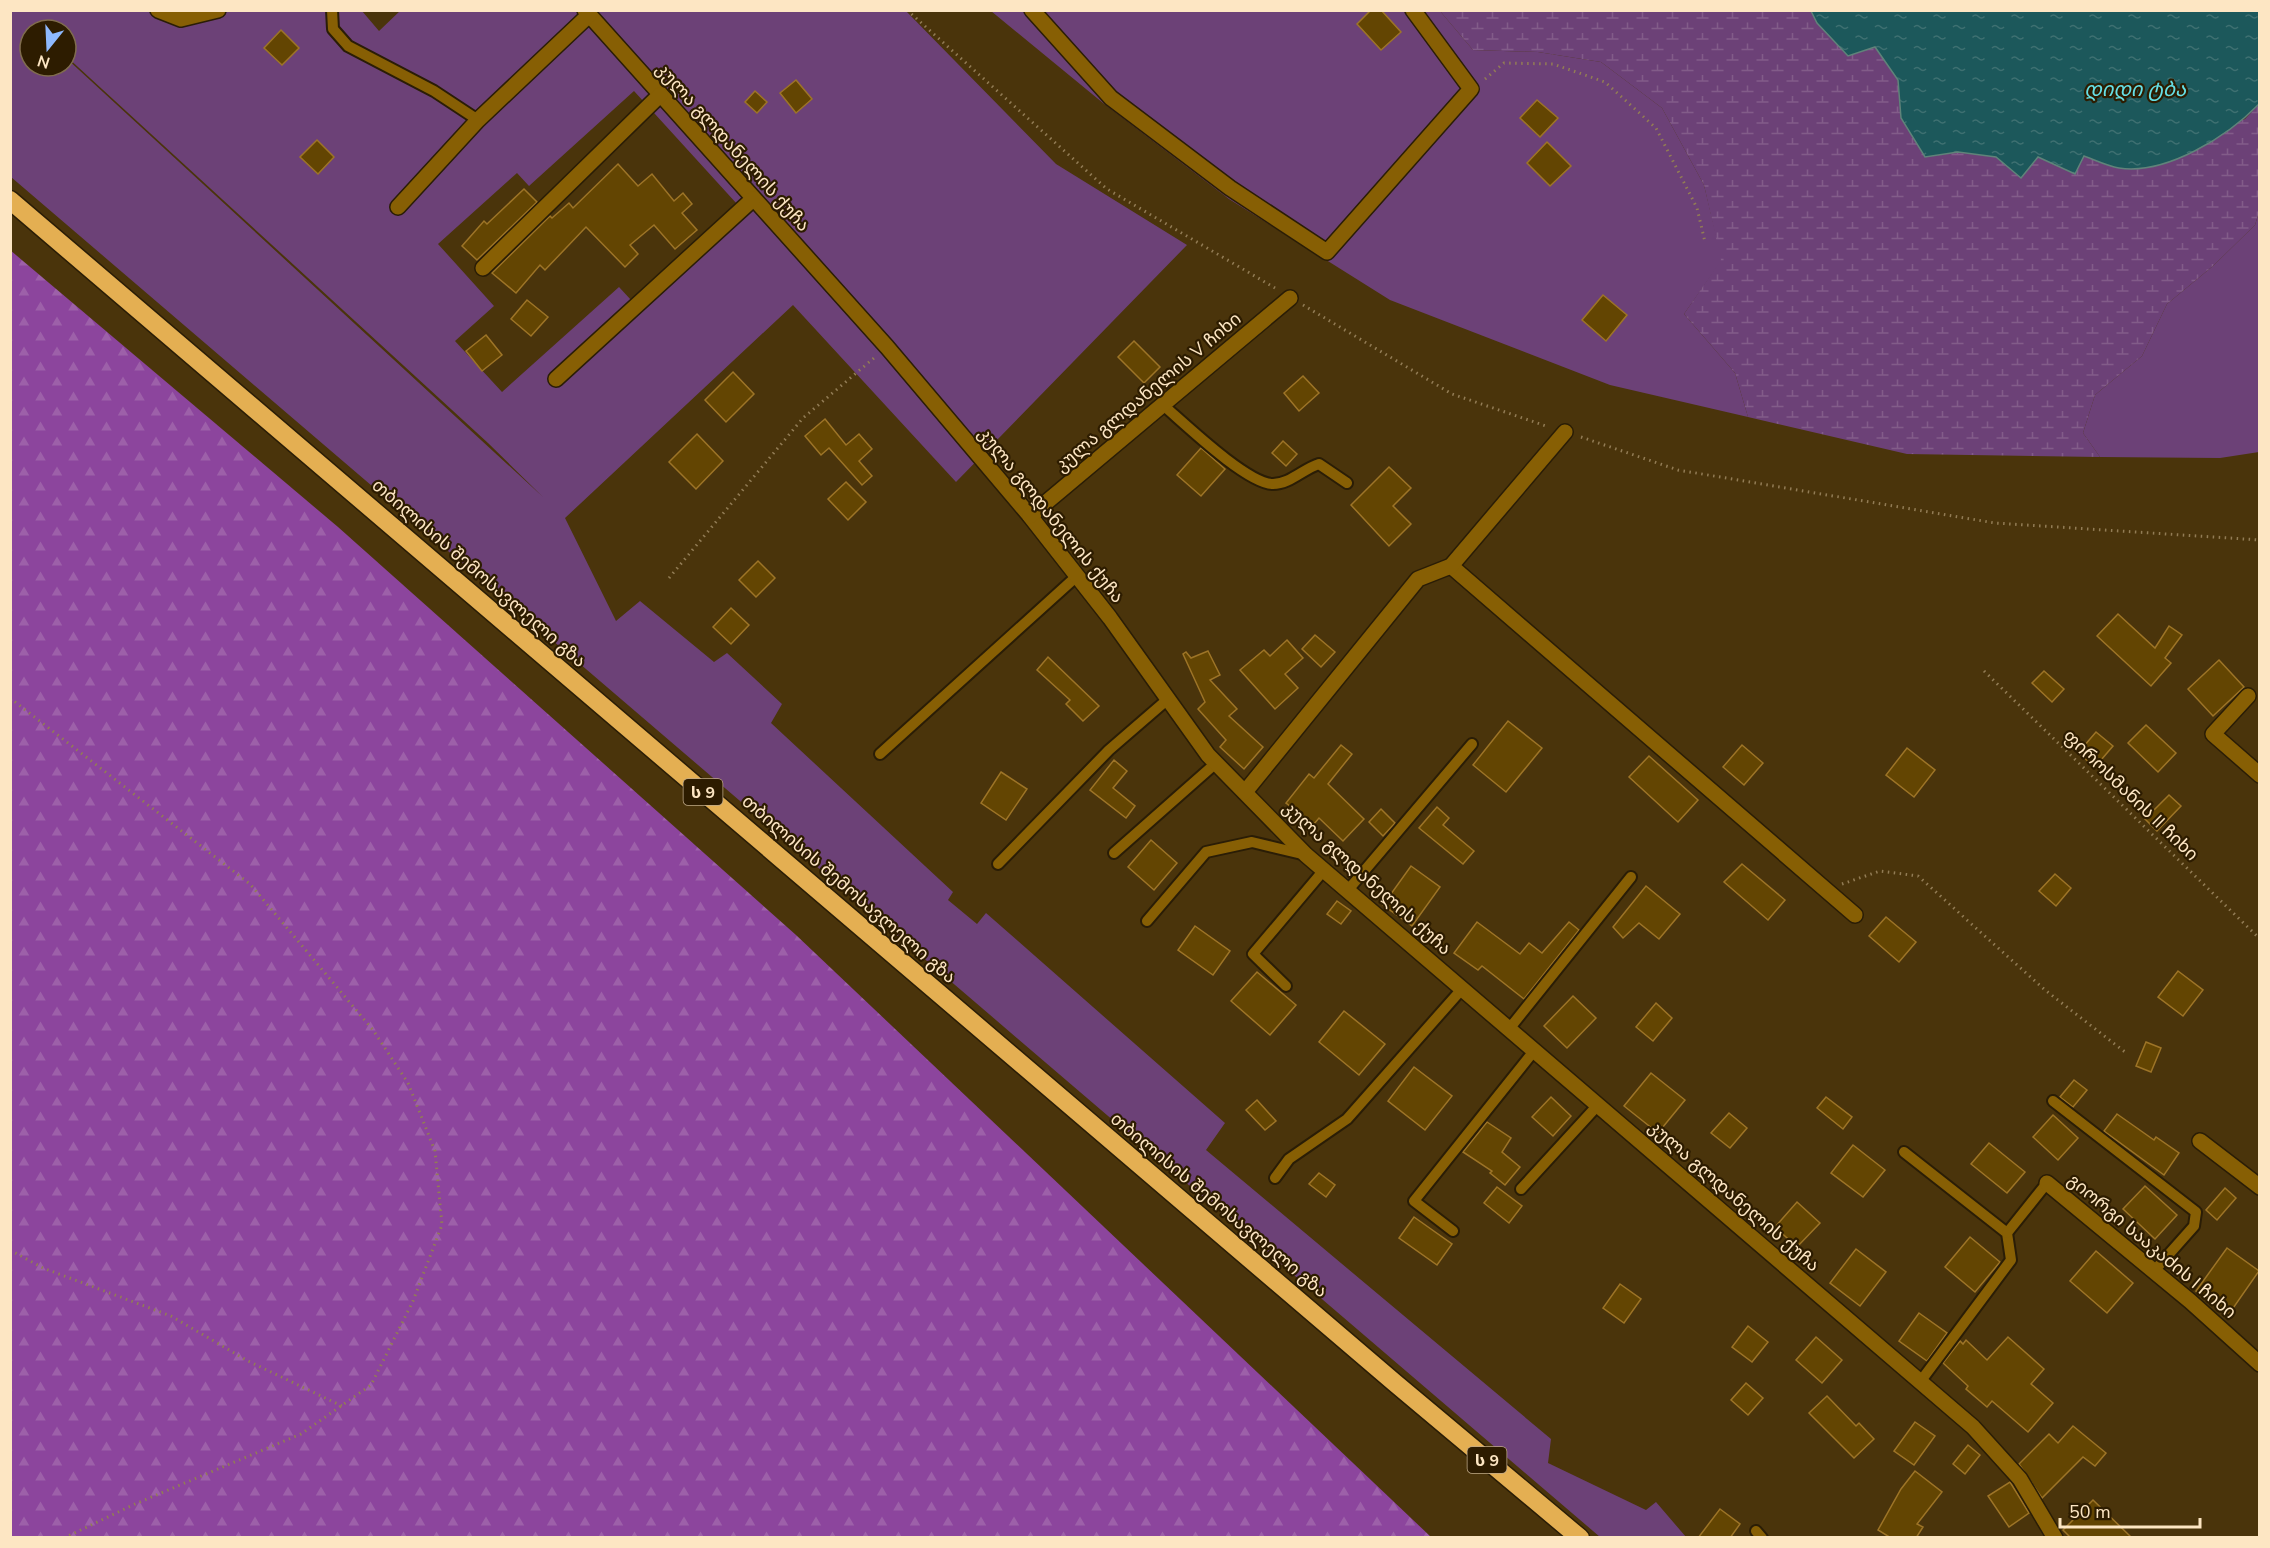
<svg xmlns="http://www.w3.org/2000/svg" width="2270" height="1548" font-family="'Nunito Sans','Noto Sans Georgian',sans-serif">
  <defs>
    <pattern id="forest-firs" width="22" height="20" patternUnits="userSpaceOnUse" patternTransform="scale(1.5)"><rect width="22" height="20" fill="#8c459d"/><path d="M5 1l3.5 6h-7zM16 11l3.5 6h-7z" fill="#9d60a9"/></pattern>
    <pattern id="wetland-marsh" width="20" height="14" patternUnits="userSpaceOnUse" patternTransform="scale(1.5)"><rect width="20" height="14" fill="#6c4177"/><path d="M1 5h8M5 5V1M11 12h8M15 12V8" fill="none" stroke="#825c89"/></pattern>
    <pattern id="water-ripples" width="26" height="14" patternUnits="userSpaceOnUse" patternTransform="scale(1.5)"><rect width="26" height="14" fill="#1c585b"/><path d="M2 4q2-2 4 0t4 0M15 11q2-2 4 0t4 0" fill="none" stroke="#3e7071"/></pattern>
  </defs>
  <rect width="100%" height="100%" fill="#4a340b"/>
  <g fill="#6c4177" fill-rule="evenodd">
    <path d="M401,10L906,11L1056,164L1187,245L956,482L793,305L565,518L616,621L640,601L714,662L727,653L782,704L771,723L953,892L948,900L977,924L986,913L1225,1123L1206,1150L1551,1439L1548,1463L1646,1510L1656,1502L1686,1537H1600L11,177V11H362L379,31ZM30,30H66V56L488,443L543,497L66,58V66H30ZM634,91L737,204L631,300L619,287L502,392L455,341L494,306L438,244L517,173L529,186Z"/>
    <polygon points="991,11 1440,11 1473,50 1538,52 1601,62 1662,108 1704,185 1722,260 1684,314 1735,373 1748,417 1610,385 1390,300 1229,199 1103,103"/>
    <polygon points="2259,212 2259,452 2220,458 2100,457 2083,433 2095,395 2142,356 2167,304 2213,266 2255,225"/>
  </g>
  <polygon fill="url(#forest-firs)" points="10,250 338,527 796,935 1431,1537 11,1537"/>
  <polygon fill="url(#wetland-marsh)" points="1440,11 1811,11 1817,23 1875,47 1898,80 1901,118 1925,157 1958,152 1997,157 2021,178 2038,157 2075,174 2083,156 2119,168 2245,119 2259,104 2259,212 2255,225 2213,266 2167,304 2142,356 2095,395 2083,433 2100,457 1907,454 1748,417 1735,373 1684,314 1721,260 1704,185 1662,108 1601,62 1538,52 1473,50"/>
  <path fill="url(#water-ripples)" stroke="#60837a" stroke-width="1.5" d="M1811,11H2259V104C2227,137 2166,175 2119,168C2107,166 2095,160 2084,156L2075,174L2038,157L2021,178L1996,157L1958,152L1925,157L1901,118L1898,80L1875,47L1848,56L1817,23Z"/>
  <g fill="#634502" stroke="#9d7427" stroke-width="1.5">
    <polygon points="1371,10 1381,10 1401,32 1381,50 1357,24"/>
    <polygon points="281,30 299,48 282,65 264,48"/>
    <polygon points="796,80 812,99 796,113 780,93"/>
    <polygon points="755,91 767,102 757,113 745,102"/>
    <polygon points="1537,100 1558,118 1540,137 1520,118"/>
    <polygon points="317,140 334,157 318,174 300,157"/>
    <polygon points="1547,142 1571,166 1550,186 1527,163"/>
    <polygon points="618,164 638,186 652,174 674,201 683,193 692,204 682,213 697,230 675,249 654,225 630,245 638,254 625,267 586,227 545,270 540,265 516,293 492,273 550,216 552,218 569,203 573,208"/>
    <polygon points="524,189 537,202 477,260 462,246 484,221 487,224"/>
    <polygon points="1603,295 1627,315 1606,341 1582,320"/>
    <polygon points="527,300 548,317 531,336 511,319"/>
    <polygon points="486,335 502,355 482,371 466,351"/>
    <polygon points="1134,341 1160,367 1144,383 1118,357"/>
    <polygon points="733,372 754,394 726,422 705,400"/>
    <polygon points="1303,376 1319,393 1299,411 1284,393"/>
    <polygon points="825,419 846,445 859,434 872,449 859,461 872,476 862,485 829,448 821,455 805,436"/>
    <polygon points="697,434 723,461 696,489 669,462"/>
    <polygon points="1283,441 1297,454 1286,466 1272,453"/>
    <polygon points="1201,448 1225,469 1201,496 1177,475"/>
    <polygon points="1389,467 1411,488 1393,506 1411,524 1389,546 1351,505"/>
    <polygon points="846,482 866,502 848,520 828,499"/>
    <polygon points="758,561 775,578 756,597 739,580"/>
    <polygon points="731,608 749,625 731,644 713,627"/>
    <polygon points="2118,614 2155,648 2169,626 2182,635 2165,658 2171,663 2151,686 2097,636"/>
    <polygon points="1315,635 1335,652 1321,667 1302,649"/>
    <polygon points="1287,640 1303,658 1285,674 1298,688 1275,709 1240,670 1264,650 1270,656"/>
    <polygon points="1208,651 1220,675 1210,680 1237,709 1229,716 1263,747 1244,769 1220,747 1226,740 1198,709 1205,702 1183,654 1186,652 1191,658"/>
    <polygon points="1048,657 1099,706 1083,721 1066,704 1070,700 1037,670"/>
    <polygon points="2219,660 2244,687 2213,716 2188,689"/>
    <polygon points="2044,671 2064,689 2052,702 2032,683"/>
    <polygon points="1508,721 1542,748 1506,792 1473,765"/>
    <polygon points="2146,725 2176,753 2158,772 2128,743"/>
    <polygon points="2096,732 2113,746 2095,767 2078,753"/>
    <polygon points="1341,745 1352,754 1328,784 1364,819 1343,841 1319,818 1314,824 1286,803 1309,774 1314,778"/>
    <polygon points="1742,745 1763,763 1744,785 1723,767"/>
    <polygon points="1907,748 1935,770 1914,797 1886,775"/>
    <polygon points="1649,756 1698,800 1678,822 1629,777"/>
    <polygon points="1114,760 1127,771 1113,788 1135,806 1126,818 1090,790"/>
    <polygon points="1001,772 1027,789 1006,820 981,803"/>
    <polygon points="2169,795 2181,806 2157,831 2145,819"/>
    <polygon points="1437,807 1449,818 1443,825 1474,851 1463,864 1419,828"/>
    <polygon points="1381,809 1395,823 1383,836 1369,822"/>
    <polygon points="1151,840 1177,863 1154,890 1128,867"/>
    <polygon points="1742,864 1785,900 1768,920 1724,882"/>
    <polygon points="1411,866 1440,887 1412,926 1383,905"/>
    <polygon points="2055,874 2071,888 2056,906 2039,891"/>
    <polygon points="1646,886 1680,914 1659,939 1639,923 1623,938 1613,927"/>
    <polygon points="1337,901 1351,911 1341,924 1327,914"/>
    <polygon points="1886,917 1916,942 1899,962 1869,936"/>
    <polygon points="1477,922 1520,954 1529,943 1542,953 1569,922 1579,930 1524,999 1482,966 1478,970 1454,953"/>
    <polygon points="1195,926 1230,951 1213,975 1178,950"/>
    <polygon points="2178,971 2203,990 2183,1016 2158,997"/>
    <polygon points="1257,972 1296,1005 1270,1035 1231,1001"/>
    <polygon points="1573,996 1596,1018 1567,1048 1544,1026"/>
    <polygon points="1656,1003 1672,1018 1653,1041 1636,1027"/>
    <polygon points="1344,1011 1385,1044 1359,1075 1319,1042"/>
    <polygon points="2146,1042 2161,1048 2151,1072 2136,1066"/>
    <polygon points="1414,1067 1452,1096 1425,1130 1388,1101"/>
    <polygon points="1651,1073 1685,1100 1658,1133 1624,1106"/>
    <polygon points="2074,1080 2087,1090 2073,1107 2060,1097"/>
    <polygon points="1551,1097 1571,1116 1553,1136 1532,1117"/>
    <polygon points="1826,1097 1852,1117 1843,1129 1817,1108"/>
    <polygon points="1257,1100 1276,1121 1265,1130 1246,1110"/>
    <polygon points="1729,1113 1747,1128 1730,1148 1711,1133"/>
    <polygon points="2117,1114 2154,1140 2156,1137 2179,1153 2164,1175 2104,1131"/>
    <polygon points="2053,1115 2078,1138 2058,1160 2033,1137"/>
    <polygon points="1487,1122 1511,1138 1502,1152 1520,1167 1505,1185 1490,1173 1492,1171 1463,1152"/>
    <polygon points="1989,1143 2025,1172 2007,1193 1971,1164"/>
    <polygon points="1853,1145 1885,1170 1863,1197 1831,1173"/>
    <polygon points="1319,1173 1335,1185 1326,1197 1309,1184"/>
    <polygon points="2145,1186 2177,1215 2155,1239 2123,1209"/>
    <polygon points="1497,1187 1522,1206 1509,1223 1484,1203"/>
    <polygon points="2225,1188 2236,1198 2217,1220 2206,1210"/>
    <polygon points="1797,1202 1820,1223 1797,1247 1775,1227"/>
    <polygon points="1414,1217 1452,1244 1437,1265 1399,1238"/>
    <polygon points="1970,1237 2000,1262 1975,1292 1945,1267"/>
    <polygon points="2227,1248 2259,1271 2229,1314 2196,1291"/>
    <polygon points="1856,1249 1886,1272 1860,1306 1830,1283"/>
    <polygon points="2096,1251 2133,1283 2107,1313 2070,1281"/>
    <polygon points="1620,1284 1641,1299 1624,1323 1603,1308"/>
    <polygon points="1919,1313 1947,1333 1927,1361 1899,1341"/>
    <polygon points="1748,1326 1768,1342 1752,1362 1732,1347"/>
    <polygon points="1816,1337 1842,1360 1822,1383 1796,1360"/>
    <polygon points="2008,1337 2044,1369 2031,1384 2053,1403 2028,1432 1992,1401 1987,1407 1966,1389 1968,1386 1943,1363 1960,1341 1963,1344 1966,1340 1987,1360"/>
    <polygon points="1746,1383 1763,1398 1748,1415 1731,1400"/>
    <polygon points="1827,1396 1856,1426 1859,1423 1874,1439 1854,1458 1809,1413"/>
    <polygon points="1915,1422 1935,1436 1914,1465 1894,1451"/>
    <polygon points="2073,1426 2106,1453 2095,1466 2083,1457 2042,1498 2019,1464 2049,1434 2058,1443"/>
    <polygon points="1968,1445 1980,1455 1965,1474 1953,1464"/>
    <polygon points="1915,1471 1942,1492 1917,1524 1923,1527 1916,1538 1891,1538 1878,1530 1901,1489"/>
    <polygon points="2010,1482 2029,1513 2009,1527 1988,1496"/>
    <polygon points="2093,1500 2132,1538 2071,1538 2063,1530"/>
    <polygon points="1720,1509 1740,1524 1730,1538 1698,1538"/>
  </g>
  <g fill="none" stroke-linecap="round" stroke-linejoin="round">
    <defs>
      <g id="lane">
        <polyline points="332,10 333,29 348,46 434,91 478,120"/>
        <path d="M1163,405C1184,423 1247,484 1273,484C1290,484 1303,469 1319,464L1347,483"/>
        <polyline points="880,754 1077,576"/>
        <polyline points="1114,853 1216,763"/>
        <polyline points="998,864 1109,750 1168,699"/>
        <polyline points="1348,890 1472,744"/>
        <polyline points="1147,921 1206,852 1252,842 1306,855"/>
        <polyline points="1286,986 1253,954 1324,870"/>
        <polyline points="1509,1029 1631,877"/>
        <polyline points="2053,1101 2196,1212 2194,1226 2154,1271"/>
        <polyline points="1904,1152 2007,1233 2011,1260 1920,1382"/>
        <polyline points="1275,1178 1289,1159 1347,1119 1462,989"/>
        <polyline points="1521,1189 1598,1105"/>
        <polyline points="1453,1231 1414,1201 1534,1051"/>
        <polyline points="2007,1233 2047,1183"/>
        <polyline points="1756,1531 1762,1538"/>
      </g>
      <g id="street">
        <polyline points="158,10 181,19 218,10"/>
        <polyline points="585,10 887,347 1030,516 1110,618 1208,755 1306,855 1973,1427 2020,1479 2055,1538"/>
        <polyline points="1032,10 1111,98 1230,188 1327,252 1471,89 1413,10"/>
        <polyline points="398,207 478,120 589,15"/>
        <polyline points="483,268 660,95"/>
        <polyline points="556,379 753,199"/>
        <polyline points="1030,516 1290,298"/>
        <polyline points="1451,566 1855,915"/>
        <polyline points="2248,696 2213,734 2260,775"/>
        <polyline points="1245,792 1418,579 1451,566 1565,432"/>
        <polyline points="2200,1141 2260,1187"/>
        <polyline points="2047,1183 2190,1301 2260,1364"/>
      </g>
      <polyline id="highway" points="10,200 1395,1383 1580,1538"/>
    </defs>
    <use href="#lane" stroke="#2a1d06" stroke-width="14"/>
    <use href="#street" stroke="#2a1d06" stroke-width="18"/>
    <use href="#highway" stroke="#2a1d06" stroke-width="21"/>
    <g stroke="#927c55" stroke-width="3" stroke-dasharray="1.5 4.5" stroke-linecap="butt">
      <polyline points="907,10 1107,189 1275,288"/>
      <polyline points="1485,79 1504,63 1553,64 1605,82 1656,128 1697,208 1705,242"/>
      <polyline points="1303,305 1452,394 1549,427"/>
      <polyline points="1581,437 1678,470 1995,523 2260,540"/>
      <polyline points="669,578 803,418 874,358"/>
      <polyline points="1984,671 2260,939"/>
      <polyline points="10,698 250,884 373,1030 408,1083 435,1151 442,1225 413,1301 371,1385 301,1434 135,1504 64,1538"/>
      <polyline points="1842,884 1880,871 1918,876 2045,990 2125,1052"/>
      <polyline points="10,1250 43,1268 171,1316 248,1361 342,1406"/>
    </g>
    <use href="#lane" stroke="#875f04" stroke-width="10"/>
    <use href="#street" stroke="#875f04" stroke-width="15"/>
    <use href="#highway" stroke="#e4af52" stroke-width="18"/>
  </g>
  <g text-anchor="middle" stroke-width="4.5" stroke-linejoin="round" paint-order="stroke">
    <g fill="#2d1c00" stroke="#bfa988" stroke-width="1.5">
      <rect x="683.5" y="779" width="39" height="26" rx="4.5"/>
      <rect x="1467.5" y="1447" width="39" height="26" rx="4.5"/>
    </g>
    <g font-size="16" font-weight="bold" fill="#fde6c3">
      <text x="703" y="798">ს 9</text>
      <text x="1487" y="1466">ს 9</text>
    </g>
    <g font-size="18" fill="#fde6c3" stroke="#2d1c00">
      <text transform="translate(733 147) rotate(48)" y="6">კულა გლდანელის ქუჩა</text>
      <text transform="translate(1148 392) rotate(-40)" y="6">კულა გლდანელის V ჩიხი</text>
      <text transform="translate(1051 515) rotate(51)" y="6">კულა გლდანელის ქუჩა</text>
      <text transform="translate(479 573) rotate(41)" y="6">თბილისის შემოსავლელი გზა</text>
      <text transform="translate(2131 795) rotate(44)" y="6">ფიროსმანის II ჩიხი</text>
      <text transform="translate(1367 878) rotate(42)" y="6">კულა გლდანელის ქუჩა</text>
      <text transform="translate(849 889) rotate(41)" y="6">თბილისის შემოსავლელი გზა</text>
      <text transform="translate(1734 1196) rotate(41)" y="6">კულა გლდანელის ქუჩა</text>
      <text transform="translate(1219 1205) rotate(40)" y="6">თბილისის შემოსავლელი გზა</text>
      <text transform="translate(2152 1246) rotate(40)" y="6">გიორგი სააკაძის I ჩიხი</text>
    </g>
    <g font-size="20" font-style="italic" fill="#66e0e6" stroke="#2d1c00">
      <text x="2135" y="96">დიდი ტბა</text>
    </g>
  </g>
  <rect width="2270" height="1548" fill="none" stroke="#fde6c3" stroke-width="24"/>
  <g transform="translate(48 48) rotate(198)"><circle r="28" fill="#2d1c00" stroke="#806d4e" stroke-width="1.5"/>
  <path d="M0-4.5L10 22L0 15L-10 22Z" fill="#8eb9fd"/>
  <text y="-9" font-size="16" font-weight="bold" text-anchor="middle" fill="#fde6c3">N</text>
  </g>
  <path d="M2060 1518v9h140v-9" fill="none" stroke="#fde6c3" stroke-width="3"/>
  <text x="2069" y="1518" font-size="18" fill="#fde6c3" stroke="#2d1c00" stroke-width="4.5" paint-order="stroke">50 m</text>
</svg>
